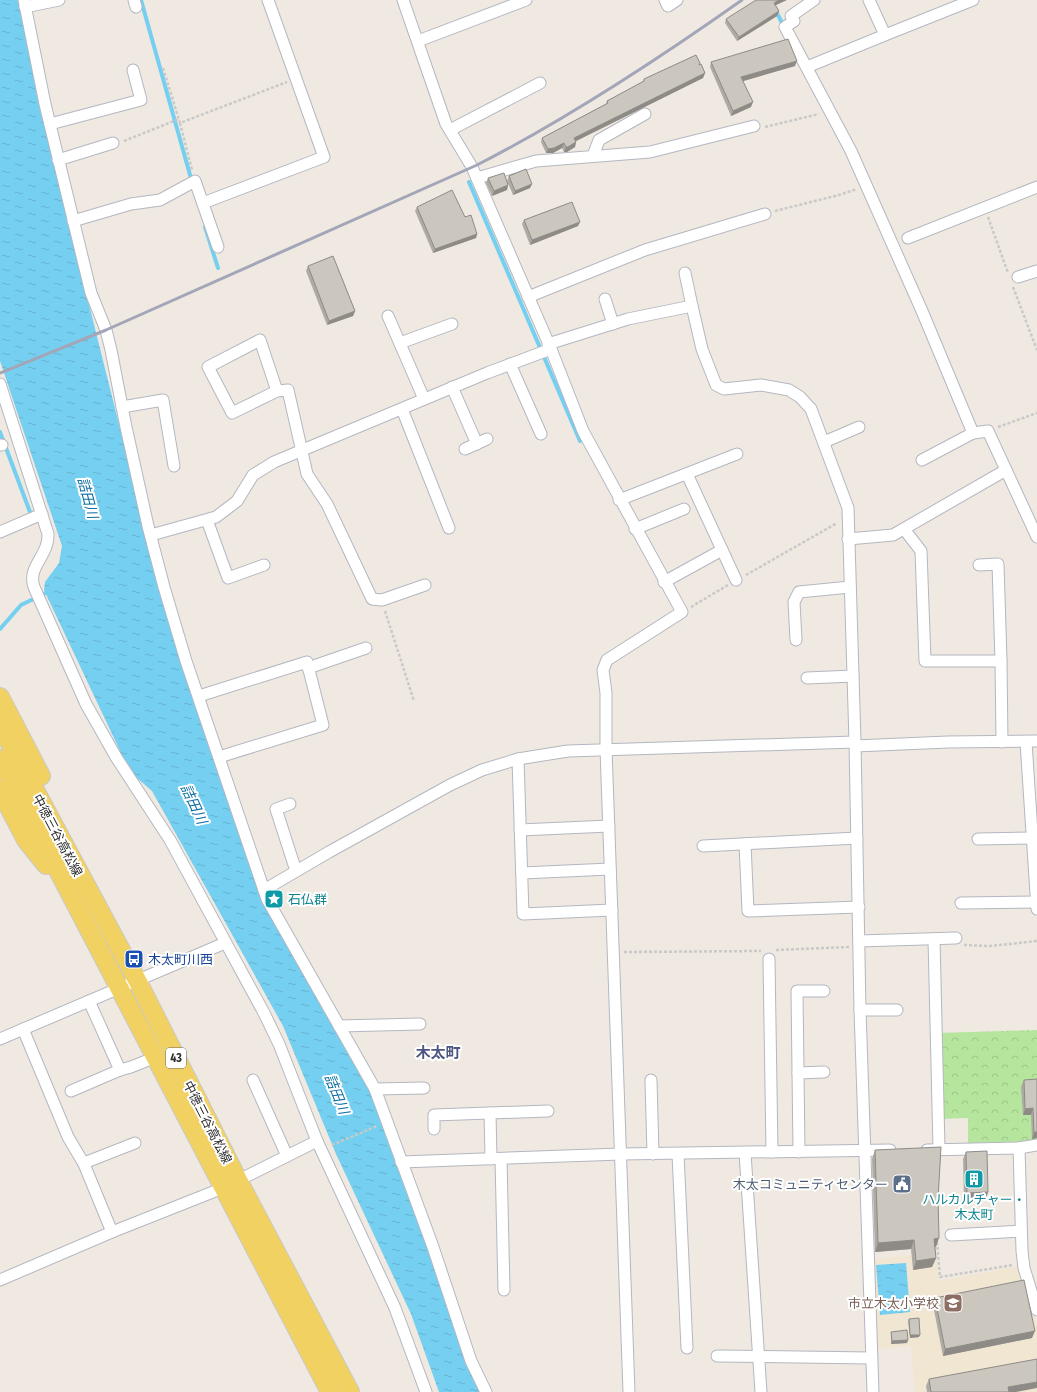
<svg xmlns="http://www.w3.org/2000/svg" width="1037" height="1392" font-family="'Fira Sans Condensed','Noto Sans JP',sans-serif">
  <defs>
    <pattern id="forest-crowns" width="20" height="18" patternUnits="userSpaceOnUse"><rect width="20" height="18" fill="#b6e59e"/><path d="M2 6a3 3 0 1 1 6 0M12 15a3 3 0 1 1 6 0" fill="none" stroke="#9dc588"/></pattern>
    <pattern id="water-ripples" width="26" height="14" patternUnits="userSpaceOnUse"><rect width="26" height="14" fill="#75cff0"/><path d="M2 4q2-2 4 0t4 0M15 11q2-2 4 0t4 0" fill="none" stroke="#66b2ce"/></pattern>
  </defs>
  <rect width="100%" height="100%" fill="#efe9e1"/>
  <polygon fill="#f0e6d1" points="936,1253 939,1281 1020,1266 1037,1324 1037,1392 915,1392 911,1346 877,1349 873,1259"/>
  <polygon fill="url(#forest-crowns)" points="1037,1030 1037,1139 1017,1142 968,1143 968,1118 940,1119 938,1033"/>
  <g fill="url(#water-ripples)">
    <polygon points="0,0 19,0 38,101 161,592 264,900 370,1091 483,1392 439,1392 411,1314 336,1154 283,1026 152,791 130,772 44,590 45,582 59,563 62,546 0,361"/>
    <polygon points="906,1263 910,1312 880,1315 876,1265"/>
  </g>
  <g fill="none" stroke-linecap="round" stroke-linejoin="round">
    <g stroke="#75cff0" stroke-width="4">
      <polyline points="141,0 192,182"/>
      <polyline points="776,11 784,27"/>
      <polyline points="469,182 580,441"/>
      <polyline points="205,227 218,268"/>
      <polyline points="0,432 30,512"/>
      <polyline points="0,629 21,605 50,591"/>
    </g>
    <defs>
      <g id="minor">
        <polyline points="24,0 45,104 91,293 106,330 111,350 126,427 148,526 164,587 186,661 267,899 375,1089 433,1247 471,1361 486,1392"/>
        <polyline points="134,0 136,7"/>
        <polyline points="403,0 446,124 472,167 551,349 583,431 682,612 607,660 603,670 606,693 606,749 629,1392"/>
        <polyline points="665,0 668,6 677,0"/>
        <polyline points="814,0 791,16 794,21 785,27 851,151 922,311 973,433 922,460"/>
        <polyline points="25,7 59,0"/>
        <polyline points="885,35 973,0"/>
        <polyline points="418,41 526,0"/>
        <polyline points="807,67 885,35 869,0"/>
        <polyline points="50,124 141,100 133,70"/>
        <polyline points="450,130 540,83"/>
        <polyline points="593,156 599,140 645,114"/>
        <polyline points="58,160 113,143"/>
        <polyline points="477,178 536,161 650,152 754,126"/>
        <polyline points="203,203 324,157 268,0"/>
        <polyline points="73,221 131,204 160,200 195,181 218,247"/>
        <polyline points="908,238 1037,187"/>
        <polyline points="1018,277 1037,271"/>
        <polyline points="528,297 645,250 765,214"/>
        <polyline points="605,299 613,324"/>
        <polyline points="692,306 702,349 716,385 724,389 761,385 789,390 800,397 811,409 848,508 855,742 860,1010 873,1392"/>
        <polyline points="388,316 424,399"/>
        <polyline points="400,343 452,324"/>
        <polyline points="548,344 628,319 692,306 685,273"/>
        <polyline points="510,364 541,434"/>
        <path d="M0,384L48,534C49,556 27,566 34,587L86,704L116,757L170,840L264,1013L279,1044L317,1141L395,1308L426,1392"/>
        <polyline points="452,387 477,444"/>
        <polyline points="277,391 232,413 208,367 260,340 277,391 288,390 307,474 327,504 372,599 382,600 425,585"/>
        <polyline points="122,407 163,400 174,466"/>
        <polyline points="402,409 449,528"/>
        <polyline points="973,433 988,431 1037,537"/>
        <polyline points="824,442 859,427"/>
        <polyline points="0,445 2,445"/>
        <polyline points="465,449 487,439"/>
        <polyline points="687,474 736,580"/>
        <polyline points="619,500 737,454"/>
        <polyline points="207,520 228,578 264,565"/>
        <polyline points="635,529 684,509"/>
        <polyline points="904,529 921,551 925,661 1001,661 1002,742"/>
        <polyline points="0,532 42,514"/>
        <polyline points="151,535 216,517 237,501 253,475 274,462 487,373 551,349"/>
        <polyline points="848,539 893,535 1006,470"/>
        <polyline points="979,565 998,564 1001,661"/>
        <polyline points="664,582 722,550"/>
        <polyline points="796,640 794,602 799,592 850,587"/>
        <polyline points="308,668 366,648"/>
        <polyline points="807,678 853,676"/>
        <polyline points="199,696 307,662 323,725 219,757"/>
        <polyline points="1026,742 1037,909"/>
        <polyline points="855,746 948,742 1037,741"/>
        <polyline points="518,759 523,914 612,910"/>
        <polyline points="290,804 276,809 296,871"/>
        <polyline points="520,830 609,826"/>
        <polyline points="978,839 1033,838"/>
        <polyline points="745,844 748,911 859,907"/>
        <polyline points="703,846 857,838"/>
        <polyline points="522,873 610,869"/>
        <polyline points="264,890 329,852 450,785 482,770 518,759 568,751 855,742"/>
        <polyline points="961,903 1037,902"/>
        <polyline points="934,939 939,1149"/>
        <polyline points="859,941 956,938"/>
        <polyline points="769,959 772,1152"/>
        <polyline points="89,1001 120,1070"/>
        <polyline points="860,1010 897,1010"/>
        <polyline points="339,1026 420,1024"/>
        <polyline points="23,1029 68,1137 84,1164 112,1232"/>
        <polyline points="0,1039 225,943"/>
        <polyline points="798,1073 824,1072"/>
        <polyline points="253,1080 287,1156"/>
        <polyline points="651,1080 653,1154"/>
        <polyline points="375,1089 424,1088"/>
        <polyline points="71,1091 120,1070 131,1067 156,1057"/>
        <polyline points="490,1113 491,1159"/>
        <polyline points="434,1129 434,1115 548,1111"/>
        <polyline points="1019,1148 1022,1251 1024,1268 1037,1310"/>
        <polyline points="927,1150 1019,1148 1037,1145"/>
        <polyline points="799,1152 797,991 824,991"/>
        <polyline points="745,1153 761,1392"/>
        <polyline points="678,1154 687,1348"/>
        <polyline points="501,1159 504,1290"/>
        <polyline points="401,1162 621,1154 890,1150"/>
        <polyline points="84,1163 135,1143"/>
        <polyline points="951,1235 1021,1231"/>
        <polyline points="0,1280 112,1232 223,1188 317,1141"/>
        <polyline points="717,1356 871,1358"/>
      </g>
      <g id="primary">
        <polyline points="0,697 41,776"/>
        <polyline points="0,725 137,980 238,1180 350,1392"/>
        <polyline points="0,759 330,1392"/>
        <polyline points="0,790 26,840 46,865"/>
      </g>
    </defs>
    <use href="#minor" stroke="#b4b7c1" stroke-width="13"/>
    <use href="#primary" stroke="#c9c9c9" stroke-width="20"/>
    <g stroke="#c9c9c9" stroke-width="2.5" stroke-dasharray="3 2" stroke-linecap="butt">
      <polyline points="163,68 180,123 287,82"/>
      <polyline points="180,123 192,170"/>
      <polyline points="765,127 819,114"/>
      <polyline points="124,141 179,119"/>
      <polyline points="775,211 839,195 857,189"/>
      <polyline points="988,217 1008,273"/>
      <polyline points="1013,287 1037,350"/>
      <polyline points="998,427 1037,413"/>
      <polyline points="746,575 837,523"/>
      <polyline points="691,607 728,585"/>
      <polyline points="385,611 414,701"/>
      <polyline points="964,945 990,946 1037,941"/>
      <polyline points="776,950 849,947"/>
      <polyline points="624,952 761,951"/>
      <polyline points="332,1145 377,1126"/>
      <polyline points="937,1242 940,1277 1013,1265"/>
    </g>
    <use href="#minor" stroke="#fff" stroke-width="11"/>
    <use href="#primary" stroke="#f2d163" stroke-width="18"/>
    <path stroke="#a3a6b8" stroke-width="3" d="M0,373L106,330L477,165C569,118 657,60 742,0"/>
  </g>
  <g fill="#afaba4">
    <polygon points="776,6 779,11 777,16 737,41 725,23 726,19"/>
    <polygon points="711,62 795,66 743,81 751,107 731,116 710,67"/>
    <polygon points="700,64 705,73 703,78 576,141 576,142 575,147 567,152 564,152 562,148 553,153 546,153 541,142 542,138 606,104 607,101 643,82 644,79"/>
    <polygon points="509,176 532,184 530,188 513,195 507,181"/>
    <polygon points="488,178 508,185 507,190 492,196 486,183"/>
    <polygon points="417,207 465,217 477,234 476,238 433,253 415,211"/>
    <polygon points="524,220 578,226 530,245 522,224"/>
    <polygon points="308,266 355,311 353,316 327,325 306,271"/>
    <polygon points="1037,1079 1037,1138 1032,1139 1031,1115 1023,1115 1021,1087 1024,1080"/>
    <polygon points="875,1150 938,1199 936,1247 935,1247 936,1258 932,1267 913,1270 911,1249 875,1252 872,1159"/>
    <polygon points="966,1152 988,1192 986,1199 964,1200 963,1159"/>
    <polygon points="935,1298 1032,1338 943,1356 933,1305"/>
    <polygon points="909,1319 919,1337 910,1338 908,1321"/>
    <polygon points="891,1332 908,1340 907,1343 891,1344"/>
    <polygon points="929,1379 1016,1392 927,1392 926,1386"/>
  </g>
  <g fill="#8e8b86">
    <polygon points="779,0 787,0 772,7 774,3"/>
    <polygon points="779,11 777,16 737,41 739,37"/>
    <polygon points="797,61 795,66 740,82 741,77"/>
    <polygon points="705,73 703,78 572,143 574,138"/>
    <polygon points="753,102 751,107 731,116 733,111"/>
    <polygon points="576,142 575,147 567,152 564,152 566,147"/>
    <polygon points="564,143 562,148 553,153 546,153 548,149"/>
    <polygon points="532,184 530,188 513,195 515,191"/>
    <polygon points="508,185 507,190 492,196 494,191"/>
    <polygon points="580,222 578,226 530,245 532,240"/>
    <polygon points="477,234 476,238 433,253 435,249"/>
    <polygon points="355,311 353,316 327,325 329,321"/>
    <polygon points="1033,1108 1031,1115 1023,1115 1025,1109"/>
    <polygon points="1034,1132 1037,1132 1037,1138 1032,1139"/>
    <polygon points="988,1192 986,1199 964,1200 967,1193"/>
    <polygon points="939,1238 936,1247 931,1248 934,1239"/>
    <polygon points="914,1240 911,1249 875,1252 878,1243"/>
    <polygon points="936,1258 932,1267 913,1270 916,1261"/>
    <polygon points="1035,1331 1032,1338 943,1356 945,1349"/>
    <polygon points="910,1335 920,1335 919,1337 910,1338"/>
    <polygon points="908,1340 907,1343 891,1344 892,1341"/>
    <polygon points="1037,1382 1037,1388 1016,1392 1006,1392 1008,1387"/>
  </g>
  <g fill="#cbc7bf" stroke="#8e8b86">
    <polygon points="756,0 779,0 774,3 779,11 739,37 726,19"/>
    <polygon points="788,39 797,61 741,77 753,102 733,111 711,62"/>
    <polygon points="696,55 700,63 699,65 701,64 705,73 574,138 576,142 568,147 566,147 564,143 554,148 548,149 542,138 608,103 607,101 644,81 644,79"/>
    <polygon points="526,169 532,184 515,191 509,176"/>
    <polygon points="504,173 508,185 494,191 488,178"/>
    <polygon points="452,190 465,217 471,215 477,234 435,249 417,207"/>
    <polygon points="572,202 580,222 532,240 524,220"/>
    <polygon points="333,256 355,311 329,321 308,266"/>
    <polygon points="1037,1079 1037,1132 1034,1132 1033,1108 1025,1109 1024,1080"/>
    <polygon points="941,1147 938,1199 939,1238 934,1239 936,1258 916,1261 914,1240 878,1243 875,1150"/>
    <polygon points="987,1151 988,1192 967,1193 966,1152"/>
    <polygon points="1024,1280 1035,1331 945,1349 935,1298"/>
    <polygon points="919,1318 920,1335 910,1335 909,1319"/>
    <polygon points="907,1330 908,1340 892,1341 891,1332"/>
    <polygon points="1037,1359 1037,1382 1008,1387 1009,1392 931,1392 929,1379"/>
  </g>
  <defs>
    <symbol id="sight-square" viewBox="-11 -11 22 22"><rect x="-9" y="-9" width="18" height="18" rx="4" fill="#0f9aa8" stroke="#fff"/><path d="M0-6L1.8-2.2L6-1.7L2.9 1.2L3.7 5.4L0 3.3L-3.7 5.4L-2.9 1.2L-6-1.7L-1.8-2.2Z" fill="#fff"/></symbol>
    <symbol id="bus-square" viewBox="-11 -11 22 22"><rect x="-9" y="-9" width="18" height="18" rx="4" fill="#1a4fb4" stroke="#fff"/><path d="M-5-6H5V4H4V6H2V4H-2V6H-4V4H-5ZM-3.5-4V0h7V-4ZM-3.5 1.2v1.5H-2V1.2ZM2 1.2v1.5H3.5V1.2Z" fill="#fff"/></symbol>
    <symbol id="building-square" viewBox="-11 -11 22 22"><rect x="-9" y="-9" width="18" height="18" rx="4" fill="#0f9aa8" stroke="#fff"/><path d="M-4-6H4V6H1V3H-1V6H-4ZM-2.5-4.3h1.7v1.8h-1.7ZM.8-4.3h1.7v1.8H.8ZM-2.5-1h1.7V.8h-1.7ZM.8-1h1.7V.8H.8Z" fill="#fff"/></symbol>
    <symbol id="civic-square" viewBox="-11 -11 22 22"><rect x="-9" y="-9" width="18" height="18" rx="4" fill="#5c6f8a" stroke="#fff"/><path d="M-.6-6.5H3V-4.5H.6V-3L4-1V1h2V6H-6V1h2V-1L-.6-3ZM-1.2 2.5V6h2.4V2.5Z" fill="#fff"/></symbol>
    <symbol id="school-square" viewBox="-11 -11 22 22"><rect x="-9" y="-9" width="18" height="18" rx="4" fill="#8d6e63" stroke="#fff"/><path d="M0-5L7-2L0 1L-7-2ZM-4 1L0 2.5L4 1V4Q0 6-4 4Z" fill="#fff"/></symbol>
  </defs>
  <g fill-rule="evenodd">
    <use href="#sight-square" x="263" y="888" width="22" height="22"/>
    <use href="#bus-square" x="123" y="948" width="22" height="22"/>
    <use href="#building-square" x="963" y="1168" width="22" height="22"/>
    <use href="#civic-square" x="891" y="1173" width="22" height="22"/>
    <use href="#school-square" x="942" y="1292" width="22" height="22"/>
  </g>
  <g text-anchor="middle" stroke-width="4" stroke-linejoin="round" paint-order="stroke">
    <rect fill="#fff" stroke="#6d6d6d" stroke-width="1" x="166" y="1048" width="20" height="20" rx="3"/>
    <g font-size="12" font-weight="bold" fill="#2e2e2e">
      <text x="176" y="1062">43</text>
    </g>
    <g font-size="13" fill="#2e2e2e" stroke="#fff">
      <text transform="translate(58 835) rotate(62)" y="5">中徳三谷高松線</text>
      <text transform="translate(208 1122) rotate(63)" y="5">中徳三谷高松線</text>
    </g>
    <g font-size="13" fill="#0d838f" stroke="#fff" text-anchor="start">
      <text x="288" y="904">石仏群</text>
      <text x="974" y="1204" text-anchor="middle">ハルカルチャー・<tspan x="974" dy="15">木太町</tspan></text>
    </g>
    <g font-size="13" fill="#164399" stroke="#fff" text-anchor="start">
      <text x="148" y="964">木太町川西</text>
    </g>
    <g font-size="13" fill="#4e5e75" stroke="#fff" text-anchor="end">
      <text x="888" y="1189">木太コミュニティセンター</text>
    </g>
    <g font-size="13" fill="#785e54" stroke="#fff" text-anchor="end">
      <text x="939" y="1308">市立木太小学校</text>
    </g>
    <g font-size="14" font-style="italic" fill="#0d6fa3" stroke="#fff">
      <text transform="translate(88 498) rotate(75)" y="5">詰田川</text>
      <text transform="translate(194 804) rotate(65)" y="5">詰田川</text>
      <text transform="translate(337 1094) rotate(68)" y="5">詰田川</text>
    </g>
    <g font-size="15" font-weight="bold" fill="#4d5680" stroke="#fff">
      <text x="438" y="1058">木太町</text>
    </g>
  </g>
</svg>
